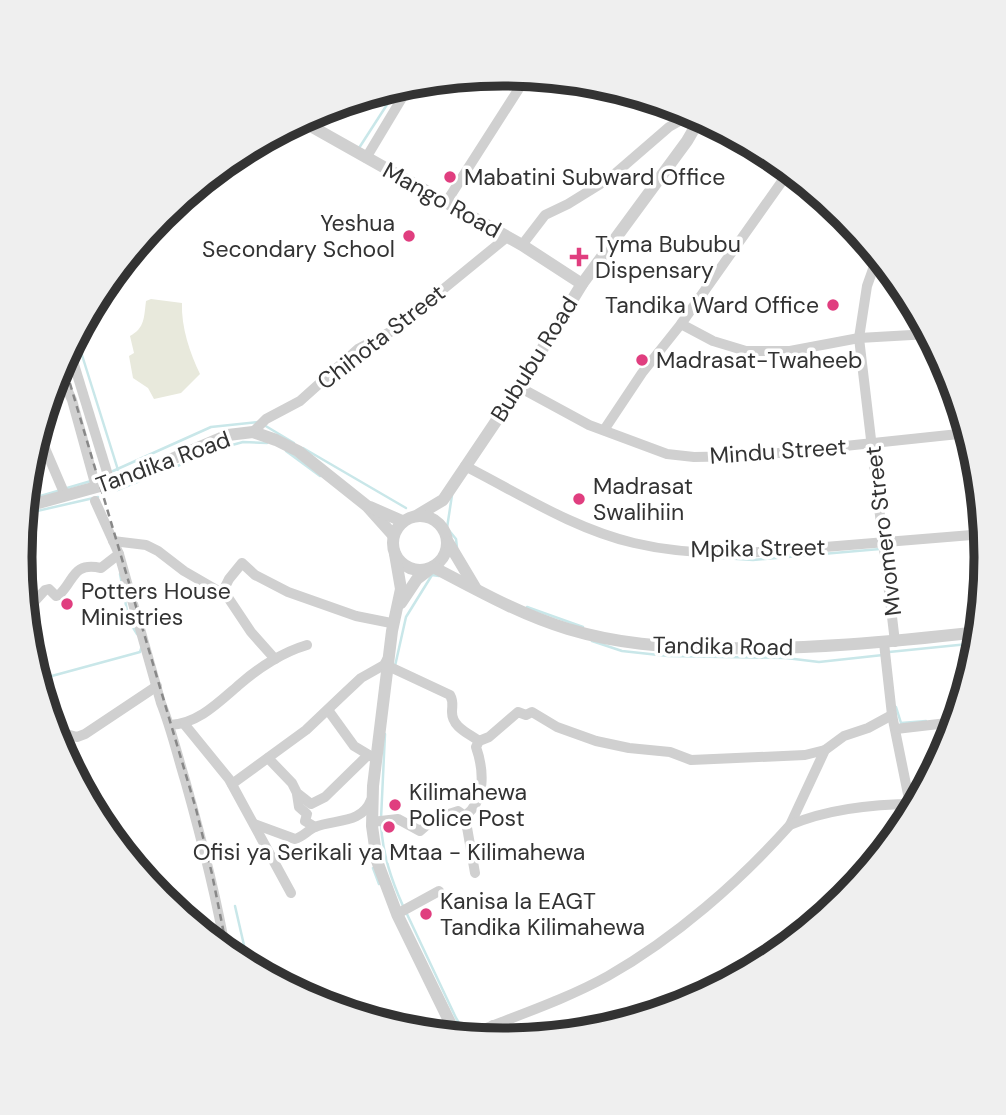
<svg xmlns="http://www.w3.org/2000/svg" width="1006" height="1115" font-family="'DM Sans',sans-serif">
  <rect width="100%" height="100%" fill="#fff"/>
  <path fill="#e8e9dc" d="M151,299L182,303C181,327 190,353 200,374L181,393L154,399L148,388L133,378L129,356L134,353L130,336C145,328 144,317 146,301Z"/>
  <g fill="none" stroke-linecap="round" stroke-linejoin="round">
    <g stroke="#c9e7e9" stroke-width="2.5">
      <polyline points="359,148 399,86"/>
      <polyline points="76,336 118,470"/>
      <polyline points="61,362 64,371"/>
      <polyline points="264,425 294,443"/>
      <polyline points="303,448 406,508"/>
      <polyline points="286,451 320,476"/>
      <polyline points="113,471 211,427 258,422"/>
      <polyline points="67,488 91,481"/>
      <polyline points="117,490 225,447 243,442 267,443"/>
      <polyline points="452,495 447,528 456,539 457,548"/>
      <polyline points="37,497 61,490"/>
      <polyline points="24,514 98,497"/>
      <polyline points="692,556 753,560 880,549"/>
      <polyline points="120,574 129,621 137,634"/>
      <polyline points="527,607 583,627"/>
      <polyline points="592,641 622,651 668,656 786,658 819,662 883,655"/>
      <polyline points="889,652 978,643"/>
      <polyline points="395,666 406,617 432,575 439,576"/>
      <polyline points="37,680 140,652 142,646"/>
      <polyline points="896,707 901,723 926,721"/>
      <polyline points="381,819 385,734"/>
      <path d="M381,825C383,855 391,879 403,906"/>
      <polyline points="373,868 379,884"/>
      <polyline points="235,906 249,967"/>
      <polyline points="406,912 456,1018 466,1035"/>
    </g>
    <g stroke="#d0d0d0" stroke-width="10">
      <polyline points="366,158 411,83"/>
      <polyline points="447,201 527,76"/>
      <polyline points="522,245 545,215 568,204 610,178 669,127 683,119 699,120"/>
      <polyline points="878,255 867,286 859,338 895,642"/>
      <polyline points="681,324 713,341 746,351 790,351 859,338 929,334"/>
      <polyline points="69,348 111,485"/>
      <polyline points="58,369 72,400 96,487"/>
      <polyline points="519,387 589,425 667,454 694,457 751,456 968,433"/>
      <polyline points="604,430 642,373 681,324 790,170"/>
      <polyline points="38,432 65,495"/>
      <polyline points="253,432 266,419 300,401 358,349 392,331 507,237"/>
      <path d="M465,466C520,494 574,529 634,543C697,558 761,553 825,547C878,543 931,538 984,534"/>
      <path d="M95,501L119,554L161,703C171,728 177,754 185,780C201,837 216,894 226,953"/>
      <polyline points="113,541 146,545 158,551 184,571 222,593 229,599 251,632 275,659"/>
      <polyline points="20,548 30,565 21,573"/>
      <polyline points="222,593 229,579 242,563 255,575 288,592 356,616 391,623 394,621"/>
      <path d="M25,612L45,590L49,589L56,596L59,595C75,580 72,562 101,568L119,554"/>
      <polyline points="884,643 892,715 912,814"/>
      <path d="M388,666L450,695C454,702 452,705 452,712C452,727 468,733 479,741"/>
      <polyline points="328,710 354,746 374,758"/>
      <path d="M170,725C198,724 219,702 240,684C258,668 283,652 307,645"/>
      <polyline points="185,725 229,779 291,893"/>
      <polyline points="896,729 956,722"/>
      <polyline points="52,730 77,737 85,734 157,686"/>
      <polyline points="268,758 292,783 297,793 311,804 325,797 368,755"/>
      <polyline points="232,784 306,730 345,693 361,678 384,665 388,658"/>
      <polyline points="297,794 299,807 307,814 305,821 315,827"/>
      <path d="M372,822L398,819L420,831C431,820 443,815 458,811L465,816"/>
      <path d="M254,824L295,839C303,837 308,830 315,827C335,819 362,824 371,800"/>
      <polyline points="790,825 825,750 844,736 868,728 892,715"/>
      <path d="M475,873L465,816C486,800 484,770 476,747L479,741L489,737L518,712L526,715L532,712L557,727L596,741L629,748L670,752L691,760L805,755L825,750"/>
      <polyline points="397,914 439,891"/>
      <polyline points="493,1025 505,1033 523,1039"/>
      <path d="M464,1037C512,1017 563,1001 608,976C675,938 739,882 790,825C830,808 874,804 917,804"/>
    </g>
    <g stroke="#d0d0d0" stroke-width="12">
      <polyline points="300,120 522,245 582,284"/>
      <polyline points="24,507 100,486 111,485 228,435 253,432 276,440 298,451 367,506 393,535"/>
      <polyline points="370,507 402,521"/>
      <polyline points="418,515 443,500 519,387 582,284 687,141 701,117"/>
      <circle cx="420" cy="543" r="27"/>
      <polyline points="448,542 476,589"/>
      <polyline points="395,554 401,589 392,631 373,786 372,826 377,861 397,914 457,1037"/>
      <path d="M433,567C477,590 521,615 568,629C618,644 664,647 715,648C804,650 891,642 979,632"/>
      <polyline points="401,603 417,579 430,569"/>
    </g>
    <polyline stroke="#888" stroke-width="2.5" stroke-dasharray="7 5" stroke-linecap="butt" points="63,360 196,809 212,874 228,954"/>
  </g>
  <g fill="#e03e7f" stroke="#fff" stroke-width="2.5">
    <circle cx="450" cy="177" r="7"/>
    <circle cx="409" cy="236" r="7"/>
    <path d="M575.5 246.5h7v7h7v7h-7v7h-7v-7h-7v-7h7z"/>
    <circle cx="833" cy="305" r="7"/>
    <circle cx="642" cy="360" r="7"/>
    <circle cx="579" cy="499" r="7"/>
    <circle cx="67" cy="604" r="7"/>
    <circle cx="395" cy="805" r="7"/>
    <circle cx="389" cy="827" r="7"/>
    <circle cx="426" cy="914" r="7"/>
  </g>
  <g text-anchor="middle" stroke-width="7" stroke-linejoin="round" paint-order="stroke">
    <g font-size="23" fill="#333" stroke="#fff" text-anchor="start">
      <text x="464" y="185">Mabatini Subward Office</text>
      <text x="395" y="231" text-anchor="end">Yeshua<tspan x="395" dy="26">Secondary School</tspan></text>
      <text x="595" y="252">Tyma Bububu<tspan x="595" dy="26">Dispensary</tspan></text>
      <text x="819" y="313" text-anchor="end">Tandika Ward Office</text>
      <text x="656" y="368">Madrasat-Twaheeb</text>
      <text x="593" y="494">Madrasat<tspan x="593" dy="26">Swalihiin</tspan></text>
      <text x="81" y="599">Potters House<tspan x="81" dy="26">Ministries</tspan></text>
      <text x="409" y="800">Kilimahewa<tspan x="409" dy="26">Police Post</tspan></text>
      <text x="389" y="860" text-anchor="middle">Ofisi ya Serikali ya Mtaa - Kilimahewa</text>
      <text x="440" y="909">Kanisa la EAGT<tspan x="440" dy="26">Tandika Kilimahewa</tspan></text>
    </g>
    <g font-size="23" fill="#333" stroke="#fff">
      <text transform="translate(442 200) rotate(29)" y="8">Mango Road</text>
      <text transform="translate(381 337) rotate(-38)" y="8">Chihota Street</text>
      <text transform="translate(534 359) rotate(-58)" y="8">Bububu Road</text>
      <text transform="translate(778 451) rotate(-4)" y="8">Mindu Street</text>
      <text transform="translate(163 462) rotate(-20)" y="8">Tandika Road</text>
      <text transform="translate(883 531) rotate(-97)" y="8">Mvomero Street</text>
      <text transform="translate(758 548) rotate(-1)" y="8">Mpika Street</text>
      <text transform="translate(723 646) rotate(1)" y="8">Tandika Road</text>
    </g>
  </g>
  <path d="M0 0H1006V1115H0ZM32 557a471 471 0 1 1 942 0a471 471 0 1 1-942 0Z" fill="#efefef" fill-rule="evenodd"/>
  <path fill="none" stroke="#333" stroke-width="9" d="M32 557a471 471 0 1 1 942 0a471 471 0 1 1-942 0Z"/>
</svg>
